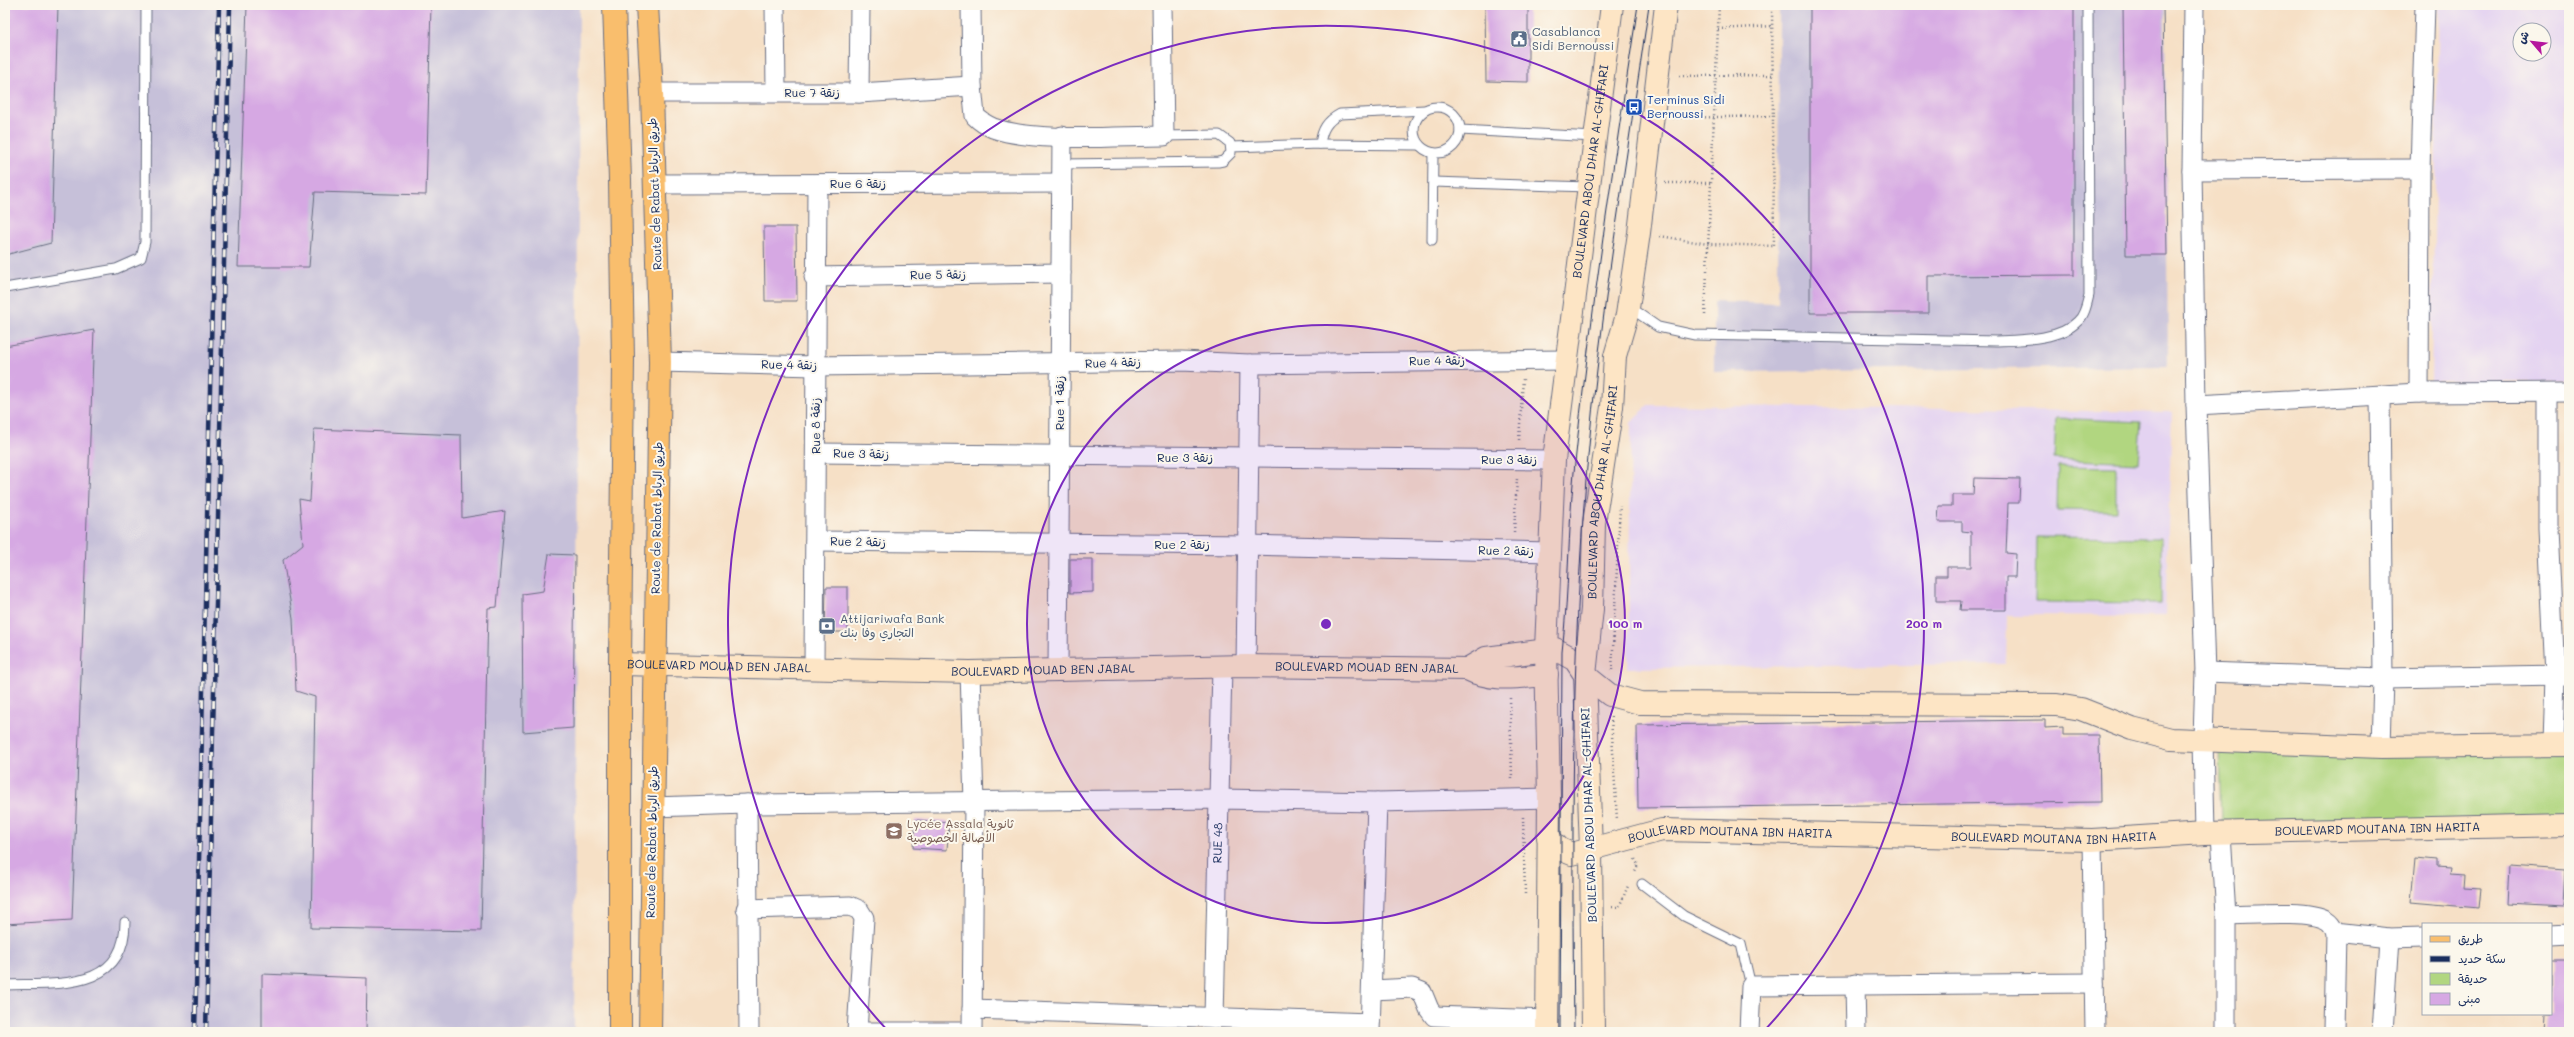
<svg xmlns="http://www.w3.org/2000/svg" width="2574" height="1037" font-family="Mali,'Playpen Sans Arabic',sans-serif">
  <rect width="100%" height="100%" fill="#fbf7ec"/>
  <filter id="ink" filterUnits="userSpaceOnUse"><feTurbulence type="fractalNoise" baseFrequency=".025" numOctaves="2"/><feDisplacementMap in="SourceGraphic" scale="8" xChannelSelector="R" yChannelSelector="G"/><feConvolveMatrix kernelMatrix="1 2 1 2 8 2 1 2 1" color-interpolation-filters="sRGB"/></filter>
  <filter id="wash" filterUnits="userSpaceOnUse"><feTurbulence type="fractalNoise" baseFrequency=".012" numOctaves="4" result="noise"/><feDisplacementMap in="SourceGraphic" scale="16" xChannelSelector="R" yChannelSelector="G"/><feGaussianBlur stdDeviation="0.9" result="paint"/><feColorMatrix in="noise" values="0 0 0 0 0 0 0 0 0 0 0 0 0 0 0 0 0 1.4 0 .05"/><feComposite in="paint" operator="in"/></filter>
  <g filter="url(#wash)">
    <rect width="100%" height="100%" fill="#f6e0c6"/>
    <g fill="#e4d3f1" fill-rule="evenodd">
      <path d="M2439,5H2569V381H2431ZM2520,30H2544V54H2520Z"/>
      <polygon points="1648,405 2172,412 2165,616 2007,615 2006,664 1628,668 1631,423"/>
    </g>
    <g fill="#c6c0d9">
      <polygon points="5,5 579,5 574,1032 5,1032"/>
      <polygon points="1779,5 2165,5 2168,367 1714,372 1714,301 1778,303"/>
    </g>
    <g fill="#b1d680" stroke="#66826f">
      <polygon points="2056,418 2141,422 2138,463 2054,459"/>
      <polygon points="2058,466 2116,467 2116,511 2057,510"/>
      <polygon points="2036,537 2161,538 2161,603 2035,602"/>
      <polygon points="2220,746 2569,746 2569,824 2222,825"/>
    </g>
    <g id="blocks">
      <g fill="#d6a8e3">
        <polygon points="5,5 58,5 51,243 5,255"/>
        <polygon points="247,5 431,5 426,195 315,192 309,267 238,267"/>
        <polygon points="1485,5 1528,5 1528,82 1486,81"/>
        <polygon points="1810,5 2074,5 2074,275 1928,276 1928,313 1810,313"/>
        <polygon points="2123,5 2163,5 2167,255 2126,255"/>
        <polygon points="764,227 796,227 797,301 765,301"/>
        <polygon points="94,330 72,920 5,924 5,346"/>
        <polygon points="314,429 461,435 462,518 505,511 497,607 488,608 481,931 311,928 315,697 296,691 293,618 283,560 303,544 299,499 310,501"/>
        <polygon points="1974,478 2020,479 2019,503 2008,503 2006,553 2016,554 2015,577 2006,577 2006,610 1960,610 1961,601 1936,601 1936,576 1947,576 1947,567 1971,567 1971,532 1962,531 1962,522 1938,522 1939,506 1952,506 1952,495 1973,495"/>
        <polygon points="549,554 575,555 573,728 523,732 522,594 543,591"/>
        <polygon points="1070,559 1093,559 1093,592 1070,593"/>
        <polygon points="826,587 848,587 848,632 825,632"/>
        <polygon points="2045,720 2045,728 2063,727 2063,735 2099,735 2100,802 1638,808 1637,725"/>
        <polygon points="915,820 949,822 947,850 913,848"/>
        <polygon points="2415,858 2436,860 2436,867 2451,868 2450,874 2465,875 2464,888 2481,889 2479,908 2411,902"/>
        <polygon points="2509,865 2565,869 2563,907 2507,904"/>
        <polygon points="2551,960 2569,960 2568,1032 2544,1032 2545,1014 2551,1014"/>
        <polygon points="262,974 367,978 366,1032 262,1032"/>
      </g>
    </g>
  </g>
  <g filter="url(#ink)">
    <use href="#blocks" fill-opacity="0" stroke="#686d82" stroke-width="1"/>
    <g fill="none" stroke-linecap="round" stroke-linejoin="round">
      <defs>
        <g id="lane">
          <circle cx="1437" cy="130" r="23"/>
          <polyline points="1460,130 1595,137"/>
          <path d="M1320,144C1322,129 1327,121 1340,114L1425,110"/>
          <polyline points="1231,147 1320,144 1419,145"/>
          <polyline points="1062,164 1218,162 1223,161 1231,153 1230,143 1219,135 1164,136"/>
          <polyline points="1434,182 1588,187"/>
          <polyline points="1432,240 1433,153"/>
          <polyline points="5,288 116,269 141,258 145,242 146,5"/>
          <path d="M1629,307L1658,327L1695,335L1997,341C2021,340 2060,340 2078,321C2085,315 2087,303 2089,295L2088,5"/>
          <polyline points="1642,884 1684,916 1741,944 1751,986"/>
          <path d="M5,985C56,983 125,992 125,922"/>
        </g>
        <g id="street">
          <polyline points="775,5 776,92"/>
          <path d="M971,5L972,86L975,116C980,121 986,125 993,128C1035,143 1117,136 1164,136L1162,5"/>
          <polyline points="2194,5 2192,170 2196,405 2205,672 2203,739 2205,833"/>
          <polyline points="652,93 859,93 972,86"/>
          <polyline points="859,93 860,5"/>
          <polyline points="2192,170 2420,169"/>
          <polyline points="655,184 1062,183"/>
          <polyline points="814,277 1061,273"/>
          <polyline points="660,362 814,366 1181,361 1250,364 1566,360"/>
          <polyline points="2419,393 2420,169 2425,5"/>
          <polyline points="2548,393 2548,528 2555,675 2553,745"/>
          <polyline points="2380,395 2383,678 2381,747"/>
          <polyline points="2196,405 2419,393 2569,392"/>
          <polyline points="816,453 1554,460"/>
          <polyline points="815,541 1247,545 1549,552"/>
          <polyline points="1246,666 1250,364"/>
          <polyline points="814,668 817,184"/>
          <polyline points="1058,670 1062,136"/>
          <polyline points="970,672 974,802 972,1032"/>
          <polyline points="2205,672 2383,678 2569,675"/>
          <polyline points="747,804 749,1032"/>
          <polyline points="652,807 747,804 1218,799 1377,802 1549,798"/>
          <polyline points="2221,834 2226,915 2226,1032"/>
          <polyline points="2092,840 2095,1032"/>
          <polyline points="746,909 850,906 859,910 864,918 857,1032"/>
          <path d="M2226,915C2249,915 2308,909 2327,920C2332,923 2334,927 2336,932L2389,938L2423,937"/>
          <polyline points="2551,936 2569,935"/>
          <polyline points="1855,984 1856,1032"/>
          <polyline points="1372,990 1412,988 1422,992 1429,1009 1434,1016 1547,1020"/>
          <polyline points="972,1009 1370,1023"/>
          <path id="s1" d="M1214,1018L1222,667"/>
          <polyline points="857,1032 960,1032"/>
          <polyline points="1370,1032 1377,802"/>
          <polyline points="1749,1032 1751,986 2094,983"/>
          <polyline points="2334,1032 2336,932"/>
          <polyline points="2383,1032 2389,938"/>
        </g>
        <g id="secondary">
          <path id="s2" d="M620,664L970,672L1246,666L1467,669C1492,682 1519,677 1547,675"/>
          <polyline points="1467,669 1486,658 1555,649 1575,660 1585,675 1610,695 1640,703 2057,705 2081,709 2132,729 2171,739 2381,747 2569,745"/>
          <path id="s3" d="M1548,837L1560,849L1572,854L1662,830L2092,840L2205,833L2569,825"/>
          <path id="s4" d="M1547,1032L1549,798L1546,649L1554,460L1612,5"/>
          <path id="s5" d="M1593,1032L1591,850L1585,675L1592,609L1594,523L1612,407L1615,356L1627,315L1639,233L1666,5"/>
        </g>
        <g id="primary">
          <polyline points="614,5 620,180 623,360 620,664 620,1032"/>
          <polyline points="647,5 652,93 660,362 650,1032"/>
        </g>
      </defs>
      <use href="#lane" stroke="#686d82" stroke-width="11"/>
      <use href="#street" stroke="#686d82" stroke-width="21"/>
      <use href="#secondary" stroke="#686d82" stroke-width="24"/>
      <use href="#primary" stroke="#686d82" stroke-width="24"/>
      <g stroke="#686d82" stroke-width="2.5" stroke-dasharray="1 3" stroke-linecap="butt">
        <polyline points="1718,29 1773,26"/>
        <polyline points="1679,76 1773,75"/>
        <polyline points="1673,118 1773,116"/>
        <polyline points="1665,183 1711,183"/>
        <polyline points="1660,236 1708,244 1774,246 1772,5"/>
        <polyline points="1705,315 1719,5"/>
        <polyline points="1519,440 1523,379"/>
        <polyline points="1514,532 1517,479"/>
        <polyline points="1612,670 1620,506"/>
        <polyline points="1510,698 1512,779"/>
        <polyline points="1611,717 1617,820"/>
        <polyline points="1523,817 1525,894"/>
        <polyline points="1635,859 1638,865 1635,871"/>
        <polyline points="1612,907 1619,907 1628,886"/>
      </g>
      <use href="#lane" stroke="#fff" stroke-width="9"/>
      <use href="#street" stroke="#fff" stroke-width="19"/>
      <use href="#secondary" stroke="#fde5c5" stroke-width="22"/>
      <use href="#primary" stroke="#f9be6d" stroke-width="22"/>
      <g stroke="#1b2f5e" stroke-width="1">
        <path d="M1560,1032L1562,652C1569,592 1568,532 1574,472C1590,316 1614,160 1638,5"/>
        <path d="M1574,1032C1572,844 1571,655 1587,467C1600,313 1627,159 1649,5"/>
      </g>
      <defs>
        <g id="rail">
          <polyline points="195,1032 219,5"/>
          <polyline points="206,1032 230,5"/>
        </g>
      </defs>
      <use href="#rail" stroke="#1b2f5e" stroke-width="4.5"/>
      <use href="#rail" stroke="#fbf7ec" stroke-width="3" stroke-dasharray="9" stroke-linecap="butt"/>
    </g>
  </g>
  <circle cx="1326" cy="624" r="299" fill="#7b2cbf" fill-opacity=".12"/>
  <g fill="none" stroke="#7b2cbf" stroke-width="2">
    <circle cx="1326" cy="624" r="299"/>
    <path d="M889 1032A598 598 0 1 1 1763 1032"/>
  </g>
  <defs>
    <symbol id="civic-square" viewBox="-11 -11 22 22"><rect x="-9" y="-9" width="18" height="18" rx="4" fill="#5c6f8a" stroke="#fbf7ec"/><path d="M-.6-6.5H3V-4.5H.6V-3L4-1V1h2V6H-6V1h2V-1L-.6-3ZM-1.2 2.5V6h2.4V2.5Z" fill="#fff"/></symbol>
    <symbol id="bus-square" viewBox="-11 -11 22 22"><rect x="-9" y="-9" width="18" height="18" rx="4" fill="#1a4fb4" stroke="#fbf7ec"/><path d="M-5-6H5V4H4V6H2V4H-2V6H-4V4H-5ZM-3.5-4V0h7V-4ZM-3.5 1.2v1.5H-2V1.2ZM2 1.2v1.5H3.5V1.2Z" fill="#fff"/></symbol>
    <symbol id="bank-square" viewBox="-11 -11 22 22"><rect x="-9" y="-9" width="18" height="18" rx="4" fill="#5c6f8a" stroke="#fbf7ec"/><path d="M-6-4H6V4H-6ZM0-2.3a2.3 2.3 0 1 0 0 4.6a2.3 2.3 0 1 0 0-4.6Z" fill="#fff"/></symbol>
    <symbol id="school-square" viewBox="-11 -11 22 22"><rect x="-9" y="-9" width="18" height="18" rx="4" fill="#8d6e63" stroke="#fbf7ec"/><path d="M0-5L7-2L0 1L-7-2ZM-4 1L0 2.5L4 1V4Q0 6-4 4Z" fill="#fff"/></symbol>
  </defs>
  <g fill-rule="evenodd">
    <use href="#civic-square" x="1509" y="29" width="20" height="20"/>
    <use href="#bus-square" x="1624" y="97" width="20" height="20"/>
    <use href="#bank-square" x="817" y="616" width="20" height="20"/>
    <use href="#school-square" x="884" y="821" width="20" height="20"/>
  </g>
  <g text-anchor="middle" stroke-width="4" stroke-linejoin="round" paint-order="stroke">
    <g font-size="12" fill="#4e5e75" stroke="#fbf7ec" text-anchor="start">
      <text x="1532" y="36">Casablanca<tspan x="1532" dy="14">Sidi Bernoussi</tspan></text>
      <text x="840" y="623">Attijariwafa Bank<tspan x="840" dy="14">التجاري وفا بنك</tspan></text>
    </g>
    <g font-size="12" fill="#1b2f5e" stroke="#fbf7ec">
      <text x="812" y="97">Rue 7 زنقة</text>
      <text dy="4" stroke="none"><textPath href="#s4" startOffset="863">BOULEVARD ABOU DHAR AL-GHIFARI</textPath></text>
      <text x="858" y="188">Rue 6 زنقة</text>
      <text transform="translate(655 194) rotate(-92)" y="4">Route de Rabat طريق الرباط</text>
      <text transform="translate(938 275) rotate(-1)" y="4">Rue 5 زنقة</text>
      <text transform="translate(1437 361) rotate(-1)" y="4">Rue 4 زنقة</text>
      <text transform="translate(1113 363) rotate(-2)" y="4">Rue 4 زنقة</text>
      <text transform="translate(789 365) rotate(1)" y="4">Rue 4 زنقة</text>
      <text transform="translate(1060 403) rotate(-90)" y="4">Rue 1 زنقة</text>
      <text transform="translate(816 426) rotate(-91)" y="4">Rue 8 زنقة</text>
      <text transform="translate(861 454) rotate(1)" y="4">Rue 3 زنقة</text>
      <text x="1185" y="462">Rue 3 زنقة</text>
      <text x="1509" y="464">Rue 3 زنقة</text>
      <text dy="4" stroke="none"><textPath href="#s5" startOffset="541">BOULEVARD ABOU DHAR AL-GHIFARI</textPath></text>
      <text transform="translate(657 518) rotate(-89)" y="4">Route de Rabat طريق الرباط</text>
      <text transform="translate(858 542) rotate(1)" y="4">Rue 2 زنقة</text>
      <text x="1182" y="549">Rue 2 زنقة</text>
      <text transform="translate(1506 551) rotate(1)" y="4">Rue 2 زنقة</text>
      <text dy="4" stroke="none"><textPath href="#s2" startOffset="99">BOULEVARD MOUAD BEN JABAL</textPath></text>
      <text dy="4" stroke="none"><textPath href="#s2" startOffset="747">BOULEVARD MOUAD BEN JABAL</textPath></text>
      <text dy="4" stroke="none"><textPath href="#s2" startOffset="423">BOULEVARD MOUAD BEN JABAL</textPath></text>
      <text transform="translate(1589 815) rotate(-92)" y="4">BOULEVARD ABOU DHAR AL-GHIFARI</text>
      <text dy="4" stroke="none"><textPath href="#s3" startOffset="839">BOULEVARD MOUTANA IBN HARITA</textPath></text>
      <text dy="4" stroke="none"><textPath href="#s3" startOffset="515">BOULEVARD MOUTANA IBN HARITA</textPath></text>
      <text dy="4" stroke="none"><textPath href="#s3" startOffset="191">BOULEVARD MOUTANA IBN HARITA</textPath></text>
      <text transform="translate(652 842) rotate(-89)" y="4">Route de Rabat طريق الرباط</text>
      <text dy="4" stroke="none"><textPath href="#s1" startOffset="175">RUE 48</textPath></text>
    </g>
    <g font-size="12" fill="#164399" stroke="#fbf7ec" text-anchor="start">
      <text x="1647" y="104">Terminus Sidi<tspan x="1647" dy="14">Bernoussi</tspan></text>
    </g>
    <g font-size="12" fill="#785e54" stroke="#fbf7ec" text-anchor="start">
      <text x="907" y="828">Lycée Assala ثانوية<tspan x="907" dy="14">الأصالة الخصوصية</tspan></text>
    </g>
  </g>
  <circle cx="1326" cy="624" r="6" fill="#7b2cbf" stroke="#fbf7ec" stroke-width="2"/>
  <g font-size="12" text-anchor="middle" font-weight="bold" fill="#7b2cbf" stroke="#fbf7ec" stroke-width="4" stroke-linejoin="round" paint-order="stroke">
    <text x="1625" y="628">100 m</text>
    <text x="1924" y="628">200 m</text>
  </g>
  <rect width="2574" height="1037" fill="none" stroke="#fbf7ec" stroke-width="20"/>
  <rect x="2422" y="923" width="130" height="92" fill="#fbf7ec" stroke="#a1a7b3"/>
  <rect x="2430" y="936" width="20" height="6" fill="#f9be6d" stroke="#a1a7b3"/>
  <text x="2458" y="943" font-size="12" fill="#1b2f5e">طريق</text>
  <rect x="2430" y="956" width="20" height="6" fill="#1b2f5e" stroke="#a1a7b3"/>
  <text x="2458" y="963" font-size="12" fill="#1b2f5e">سكة حديد</text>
  <rect x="2430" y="973" width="20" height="12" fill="#b1d680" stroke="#a1a7b3"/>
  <text x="2458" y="983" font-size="12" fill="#1b2f5e">حديقة</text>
  <rect x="2430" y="993" width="20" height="12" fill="#d6a8e3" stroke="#a1a7b3"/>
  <text x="2458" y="1003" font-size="12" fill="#1b2f5e">مبنى</text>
  <g transform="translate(2532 42) rotate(298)"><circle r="19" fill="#fbf7ec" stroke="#a1a7b3"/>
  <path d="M0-3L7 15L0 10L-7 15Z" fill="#b5179e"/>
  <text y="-6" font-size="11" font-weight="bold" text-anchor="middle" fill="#1b2f5e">ش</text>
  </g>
</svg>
